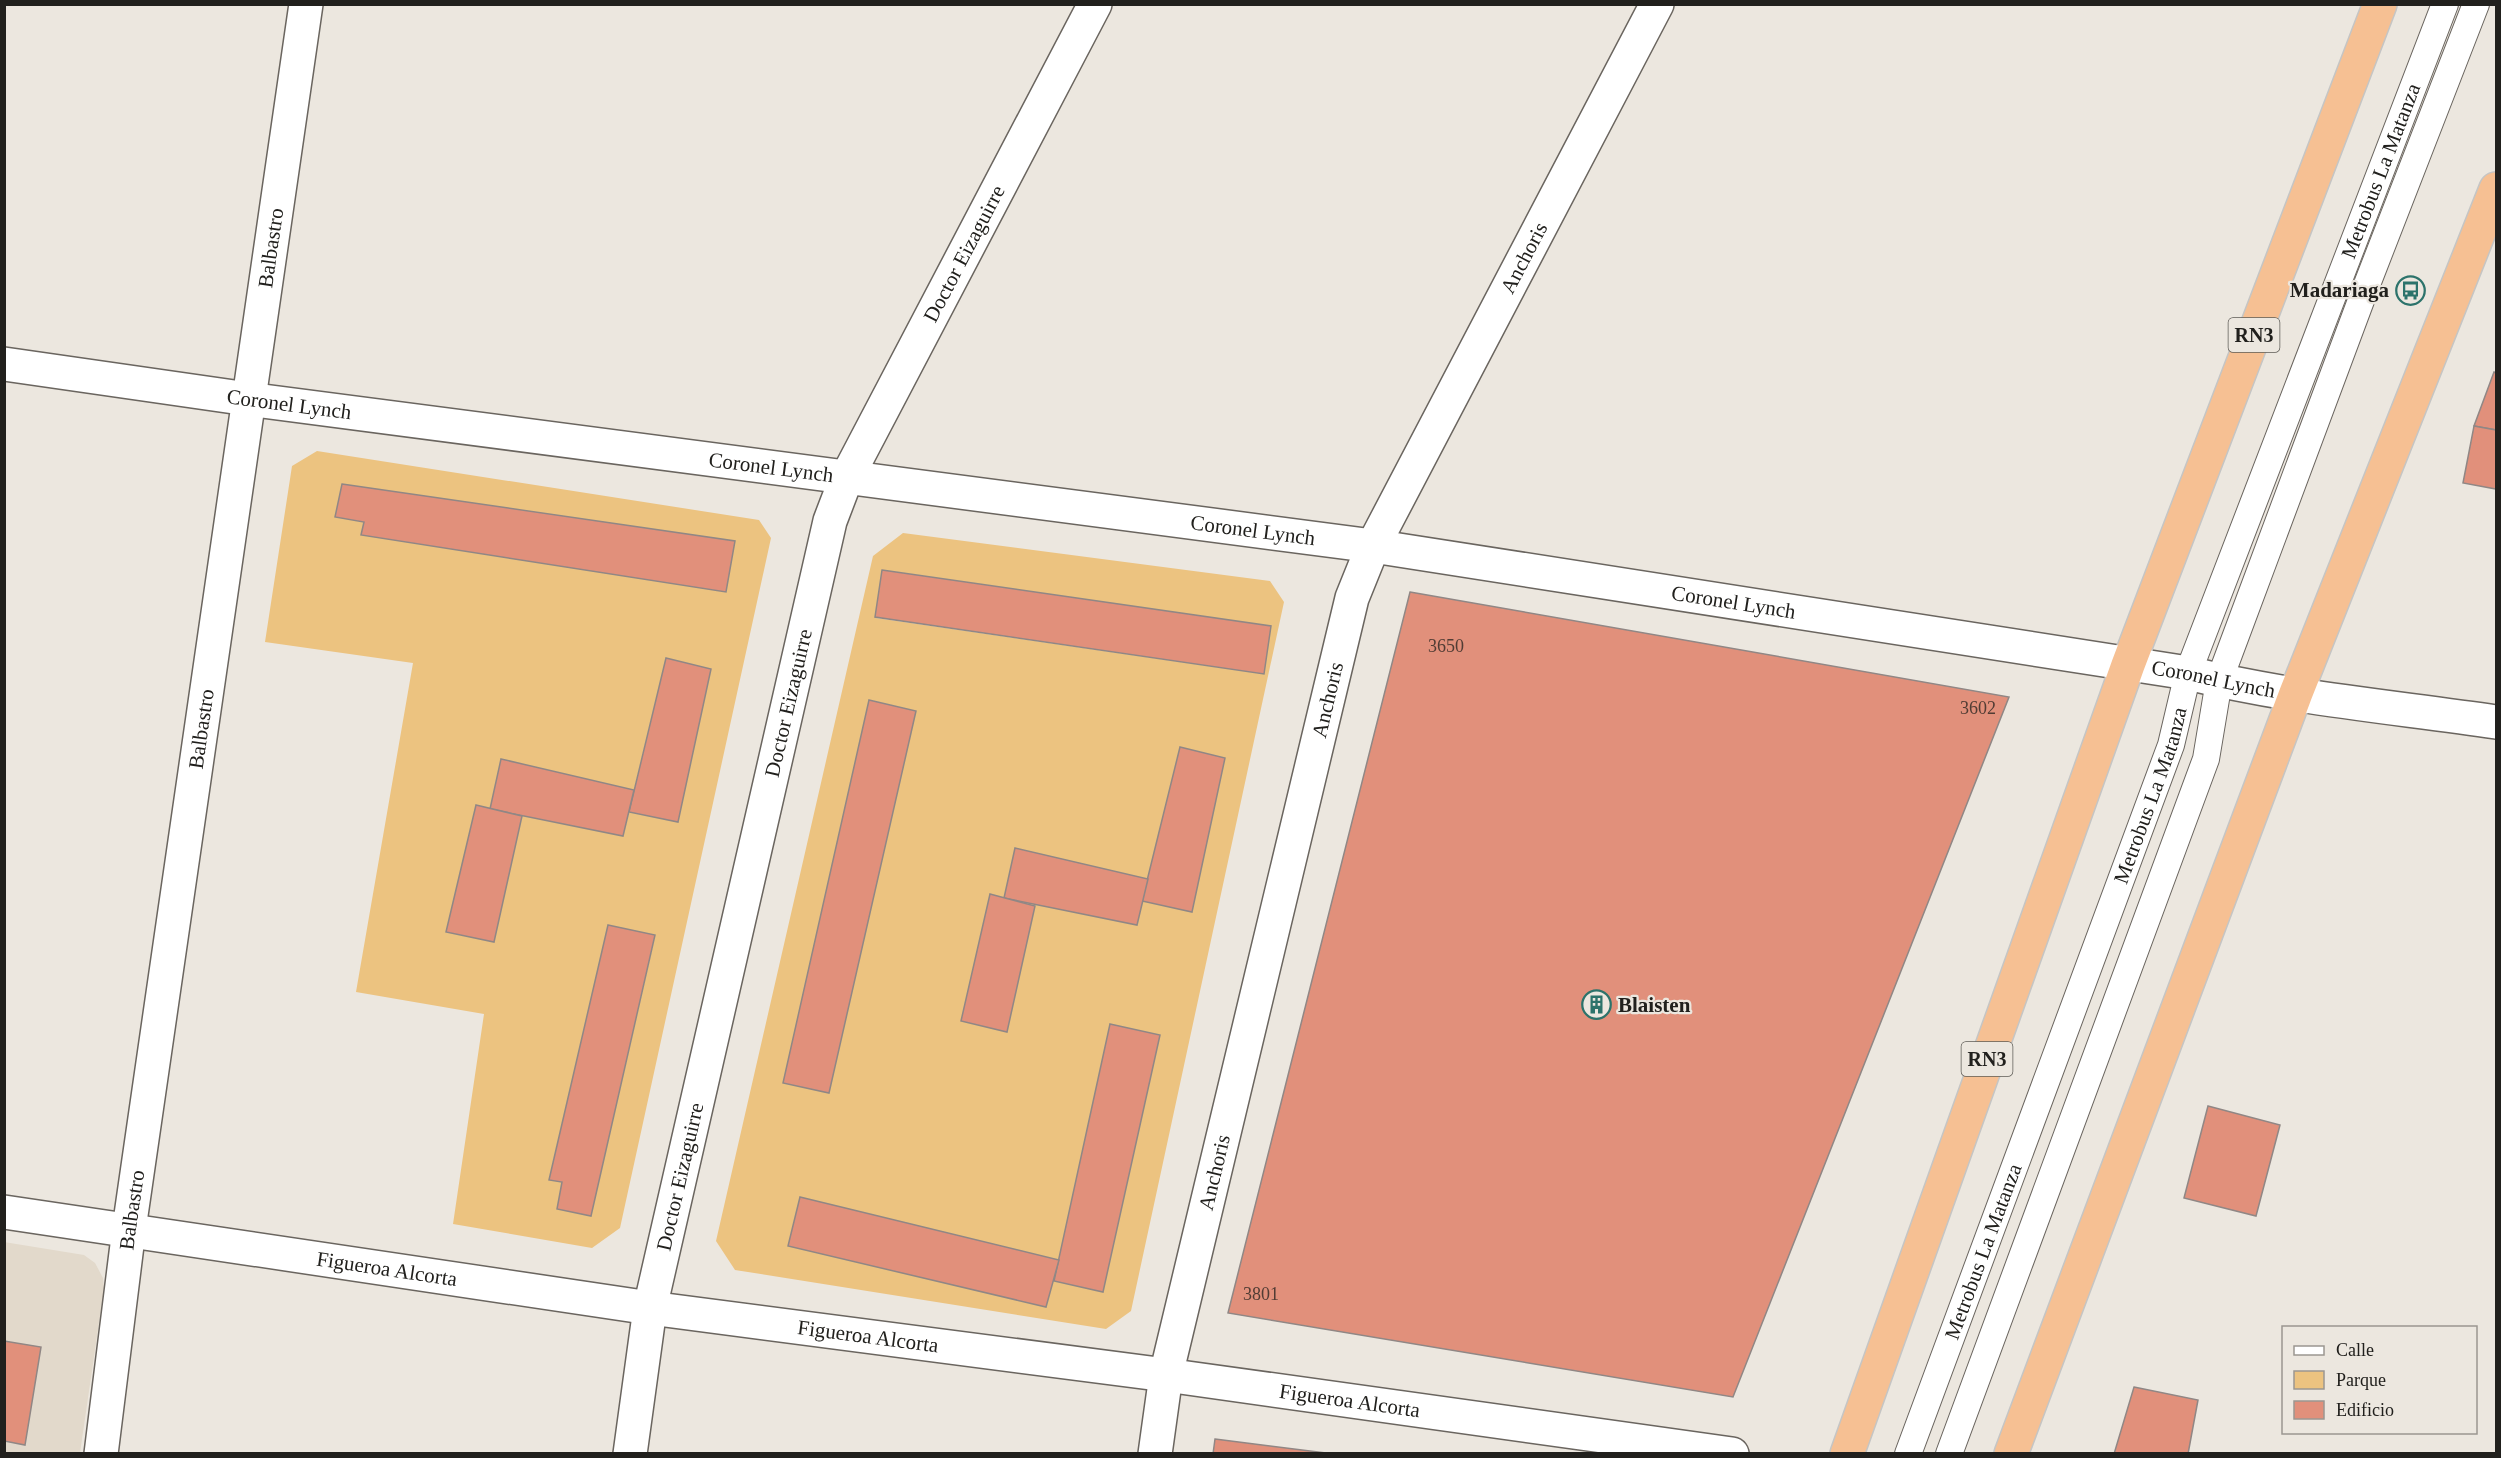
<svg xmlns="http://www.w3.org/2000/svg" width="2501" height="1458" font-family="'Times New Roman',serif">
  <rect width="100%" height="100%" fill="#ece7df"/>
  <polygon fill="#e2d9cb" points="4,1242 84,1255 95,1263 103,1278 104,1288 80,1453 5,1453"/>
  <g fill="#ecc380" fill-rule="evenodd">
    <path d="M317,451L759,520L771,538L620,1228L592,1248L453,1224L484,1014L356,992L413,663L265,642L292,466ZM342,485L726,592L362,535L364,522L335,517ZM666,658L711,669L678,822L629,812L623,836L490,809L501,759L634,790ZM476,805L522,817L493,942L446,932ZM608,926L655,936L591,1216L557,1209L562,1182L549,1179Z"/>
    <path d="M903,533L1270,581L1284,602L1131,1311L1106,1329L735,1270L716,1241L873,556ZM883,570L1270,626L1264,674L876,618ZM870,700L916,711L829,1093L784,1083ZM1180,747L1225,758L1192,911L1142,901L1137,925L1005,898L1148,879ZM990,895L1035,906L1007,1032L961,1021ZM1110,1025L1160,1035L1103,1292L1054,1281ZM801,1198L1058,1260L1046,1307L789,1246Z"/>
  </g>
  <g fill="#e1907b" stroke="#908785" stroke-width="1.5">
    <polygon points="2494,372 2496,373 2496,430 2474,426"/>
    <polygon points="2474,426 2496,430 2496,489 2463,483"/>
    <polygon points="342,484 735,541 726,592 361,535 364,522 335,517"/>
    <polygon points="882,570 1271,626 1264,674 875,617"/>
    <polygon points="1410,592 2009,697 1733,1397 1228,1313"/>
    <polygon points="666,658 711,669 678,822 629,812"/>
    <polygon points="869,700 916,711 829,1093 783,1083"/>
    <polygon points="1180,747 1225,758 1192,912 1142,901"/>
    <polygon points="501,759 634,790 623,836 490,809"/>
    <polygon points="476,805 522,816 494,942 446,932"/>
    <polygon points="1015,848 1148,879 1137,925 1004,898"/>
    <polygon points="990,894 1035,906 1007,1032 961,1021"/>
    <polygon points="608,925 655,935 591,1216 557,1209 562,1182 549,1180"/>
    <polygon points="1110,1024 1160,1035 1103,1292 1054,1281"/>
    <polygon points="2208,1106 2280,1125 2256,1216 2184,1198"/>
    <polygon points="800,1197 1059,1260 1046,1307 788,1246"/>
    <polygon points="4,1341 41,1347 25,1445 4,1441"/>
    <polygon points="2134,1387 2198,1400 2188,1454 2114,1454"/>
    <polygon points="1215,1439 1334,1454 1213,1454"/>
  </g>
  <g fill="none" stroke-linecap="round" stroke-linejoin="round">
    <defs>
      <g id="lane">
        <path id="s1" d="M1908,1454L2171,745L2188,673L2445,4"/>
        <polyline points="1949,1454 2206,759 2219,681 2366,287 2476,4"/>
      </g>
      <g id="street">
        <path id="s2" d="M4,364L248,399L1373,546L2188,673C2289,698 2394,707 2496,722"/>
        <path id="s3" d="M4,1212L650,1308L1166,1375L1732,1454"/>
        <path id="s4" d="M101,1454L129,1229L306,4"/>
        <path id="s5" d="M630,1454L650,1308L830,521L846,479L1095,4"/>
        <path id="s6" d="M1155,1454L1166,1375L1352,598L1373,546L1657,4"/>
      </g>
      <g id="highway">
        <polyline points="1847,1454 2128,665 2380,4"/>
        <polyline points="2011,1454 2296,693 2496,189"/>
      </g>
    </defs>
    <use href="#lane" stroke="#6a655f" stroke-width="28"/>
    <use href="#street" stroke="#6a655f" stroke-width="36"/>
    <use href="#highway" stroke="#c5c5c4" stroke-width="36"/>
    <use href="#lane" stroke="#fff" stroke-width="26"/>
    <use href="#street" stroke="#fff" stroke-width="33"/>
    <use href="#highway" stroke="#f6c093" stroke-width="33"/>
  </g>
  <defs>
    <symbol id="bus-ring" viewBox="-11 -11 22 22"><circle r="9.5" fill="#ece7df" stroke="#2c736b" stroke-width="1.5"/><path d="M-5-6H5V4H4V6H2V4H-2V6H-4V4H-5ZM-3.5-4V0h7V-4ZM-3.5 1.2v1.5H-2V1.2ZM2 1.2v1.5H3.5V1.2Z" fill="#2c736b"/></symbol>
    <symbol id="building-ring" viewBox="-11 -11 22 22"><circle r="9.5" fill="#ece7df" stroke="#2c736b" stroke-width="1.5"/><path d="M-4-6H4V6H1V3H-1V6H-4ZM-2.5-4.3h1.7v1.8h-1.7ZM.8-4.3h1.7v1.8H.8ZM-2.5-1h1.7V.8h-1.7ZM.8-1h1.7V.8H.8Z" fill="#2c736b"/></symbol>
  </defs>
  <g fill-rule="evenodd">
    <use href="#bus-ring" x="2394" y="274" width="33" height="33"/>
    <use href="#building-ring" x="1580" y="988" width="33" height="33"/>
  </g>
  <g text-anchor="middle" stroke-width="4.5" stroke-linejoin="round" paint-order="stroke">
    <g font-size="18" fill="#513c34">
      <text x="1446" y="652">3650</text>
      <text x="1978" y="714">3602</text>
      <text x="1261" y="1300">3801</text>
    </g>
    <g fill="#ece7df" stroke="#5e5c57" stroke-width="1.5">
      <rect x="2228.5" y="318" width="51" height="34" rx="4.5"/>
      <rect x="1961.5" y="1042" width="51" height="34" rx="4.5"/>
    </g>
    <g font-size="20" font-weight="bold" fill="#21201d">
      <text x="2254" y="342">RN3</text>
      <text x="1987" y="1066">RN3</text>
    </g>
    <g font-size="21" fill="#21201d" stroke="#ece7df">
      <text dy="7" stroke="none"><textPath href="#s1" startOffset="1368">Metrobus La Matanza</textPath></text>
      <text dy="7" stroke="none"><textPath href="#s4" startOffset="1218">Balbastro</textPath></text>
      <text dy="7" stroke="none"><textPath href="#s5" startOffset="1254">Doctor Eizaguirre</textPath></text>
      <text dy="7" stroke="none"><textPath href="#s6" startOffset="1260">Anchoris</textPath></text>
      <text dy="7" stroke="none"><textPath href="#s2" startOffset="288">Coronel Lynch</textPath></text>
      <text dy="7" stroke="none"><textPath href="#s2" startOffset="774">Coronel Lynch</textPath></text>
      <text dy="7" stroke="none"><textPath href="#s2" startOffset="1260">Coronel Lynch</textPath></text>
      <text dy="7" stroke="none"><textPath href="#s2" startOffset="1746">Coronel Lynch</textPath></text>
      <text dy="7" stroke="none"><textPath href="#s2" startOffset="2232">Coronel Lynch</textPath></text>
      <text dy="7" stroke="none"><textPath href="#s6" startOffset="774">Anchoris</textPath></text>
      <text dy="7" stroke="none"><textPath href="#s5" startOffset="768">Doctor Eizaguirre</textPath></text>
      <text dy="7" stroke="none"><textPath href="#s4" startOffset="732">Balbastro</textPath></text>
      <text dy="7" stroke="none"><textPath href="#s1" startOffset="702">Metrobus La Matanza</textPath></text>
      <text dy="7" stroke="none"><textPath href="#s6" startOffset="288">Anchoris</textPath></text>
      <text dy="7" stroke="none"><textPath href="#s5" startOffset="282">Doctor Eizaguirre</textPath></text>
      <text dy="7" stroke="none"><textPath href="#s4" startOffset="246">Balbastro</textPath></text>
      <text dy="7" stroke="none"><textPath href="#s1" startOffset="216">Metrobus La Matanza</textPath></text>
      <text dy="7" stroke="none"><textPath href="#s3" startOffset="387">Figueroa Alcorta</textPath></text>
      <text dy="7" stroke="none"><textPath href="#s3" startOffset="873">Figueroa Alcorta</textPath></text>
      <text dy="7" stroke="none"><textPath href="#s3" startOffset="1359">Figueroa Alcorta</textPath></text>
    </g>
    <g font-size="21" font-weight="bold" fill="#21201d" stroke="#ece7df" text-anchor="end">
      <text x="2389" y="297">Madariaga</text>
      <text x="1618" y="1012" text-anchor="start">Blaisten</text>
    </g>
  </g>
  <rect width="2501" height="1458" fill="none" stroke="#21201d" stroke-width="12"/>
  <rect x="2282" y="1326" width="195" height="108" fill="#ece7df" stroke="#9b9791" stroke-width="1.5"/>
  <rect x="2294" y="1346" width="30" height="9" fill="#ffffff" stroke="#9b9791" stroke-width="1.5"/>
  <text x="2336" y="1356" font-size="18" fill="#21201d">Calle</text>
  <rect x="2294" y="1371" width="30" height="18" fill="#ecc380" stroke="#9b9791" stroke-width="1.5"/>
  <text x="2336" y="1386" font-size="18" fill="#21201d">Parque</text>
  <rect x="2294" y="1401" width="30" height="18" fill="#e1907b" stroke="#9b9791" stroke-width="1.5"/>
  <text x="2336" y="1416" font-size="18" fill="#21201d">Edificio</text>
</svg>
